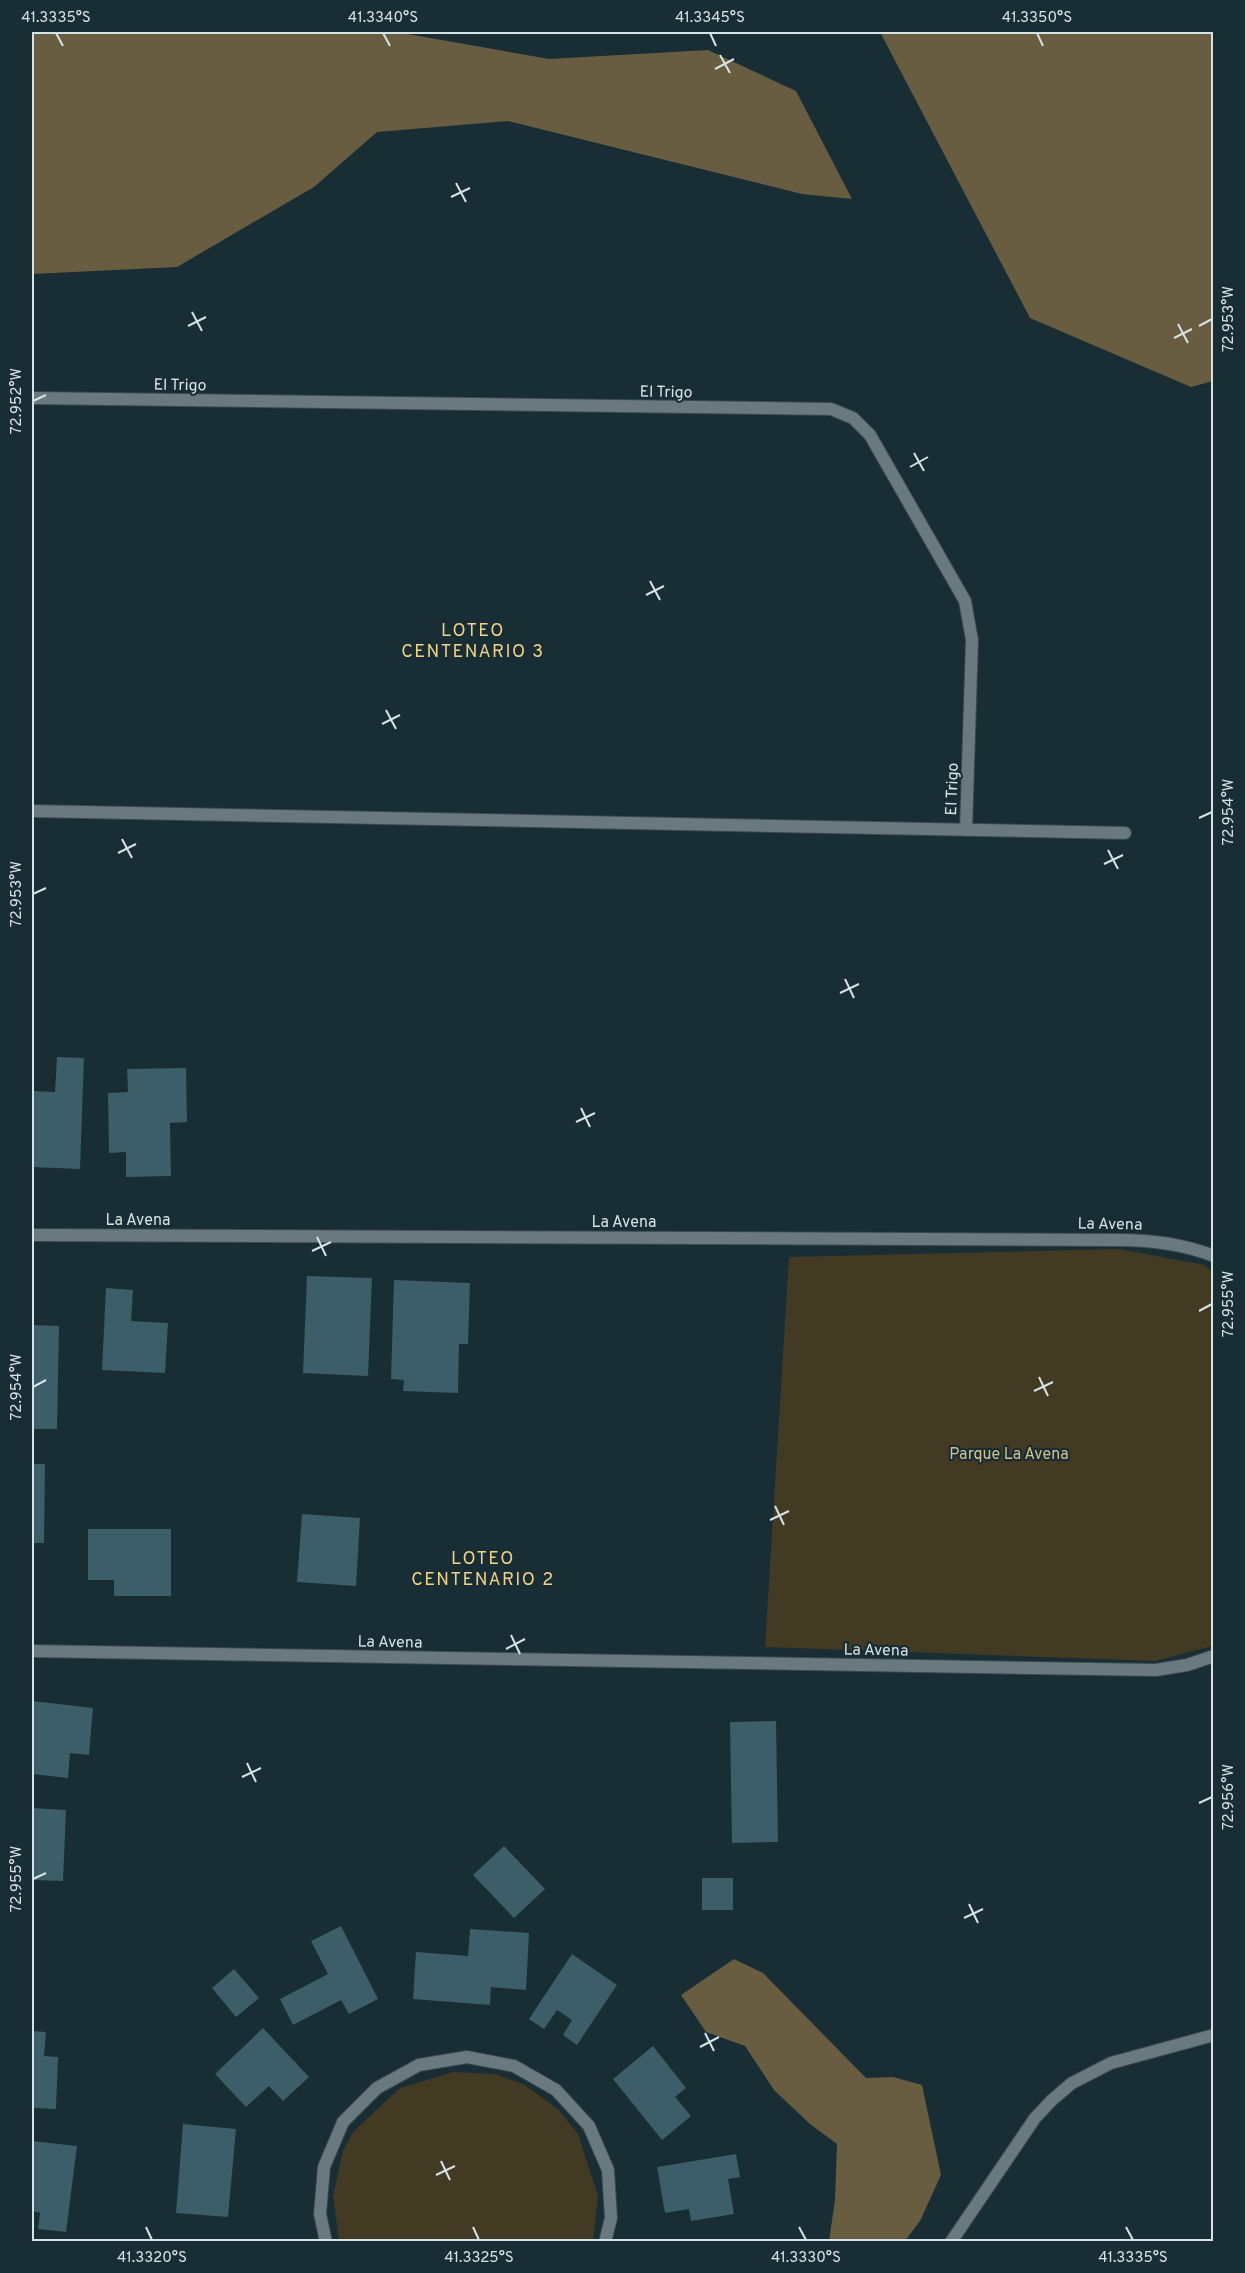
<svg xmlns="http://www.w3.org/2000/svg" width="1245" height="2273" font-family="Overpass,sans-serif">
  <rect width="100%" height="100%" fill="#182d34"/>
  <g fill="#433a24">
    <polygon points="1119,1249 1205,1265 1213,1273 1213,1646 1155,1661 765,1647 789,1257"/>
    <polygon points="453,2072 495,2074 523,2084 558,2109 578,2134 598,2196 593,2241 339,2241 333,2196 343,2151 353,2132 400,2088"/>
  </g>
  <g fill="#685d41">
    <polygon points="32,32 396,32 549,59 708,50 796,91 852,199 802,194 508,121 377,132 314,187 177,267 32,274"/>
    <polygon points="880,32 1213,32 1213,381 1191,387 1030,318"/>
    <polygon points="734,1959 763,1973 866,2078 893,2077 922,2085 941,2175 920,2221 905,2241 829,2241 835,2200 837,2144 810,2124 774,2090 745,2046 706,2032 681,1995"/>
  </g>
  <g fill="#3b5e69">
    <polygon points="57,1057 84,1058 80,1169 32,1167 32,1091 55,1092"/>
    <polygon points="186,1068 187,1122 170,1123 171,1176 126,1177 126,1152 109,1153 108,1093 128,1092 127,1069"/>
    <polygon points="307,1276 372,1278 368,1376 303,1373"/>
    <polygon points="394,1280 470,1283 468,1344 459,1344 458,1393 403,1391 404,1380 391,1379"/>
    <polygon points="106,1288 133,1290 131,1321 168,1323 165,1373 102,1370"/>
    <polygon points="32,1325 59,1326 57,1429 32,1429"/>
    <polygon points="32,1464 45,1464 44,1543 32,1543"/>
    <polygon points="302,1514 360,1518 356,1586 297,1582"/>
    <polygon points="88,1529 171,1529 171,1596 114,1596 114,1580 88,1580"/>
    <polygon points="32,1701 93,1708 89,1755 70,1753 68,1778 32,1774"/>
    <polygon points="776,1721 778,1842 732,1843 730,1722"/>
    <polygon points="32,1808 66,1810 63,1881 32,1880"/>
    <polygon points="504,1846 545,1889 514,1918 473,1875"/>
    <rect x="702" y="1878" width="31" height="32"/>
    <polygon points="341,1926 378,1999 349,2014 341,2000 293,2025 280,1999 328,1974 311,1941"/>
    <polygon points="470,1929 529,1933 526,1990 491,1987 490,2005 413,1999 416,1952 468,1956"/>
    <polygon points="572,1954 617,1985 577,2045 563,2035 572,2020 557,2010 544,2029 529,2019"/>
    <polygon points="234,1969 259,1998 236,2017 212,1988"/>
    <polygon points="263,2028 309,2077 283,2101 269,2086 246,2107 215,2074"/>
    <polygon points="32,2031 46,2032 44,2056 58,2057 56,2109 32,2108"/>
    <polygon points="653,2046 686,2088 675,2097 691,2116 662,2140 613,2079"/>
    <polygon points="183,2124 236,2129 228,2217 176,2213"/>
    <polygon points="32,2141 77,2146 66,2232 38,2229 40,2213 32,2211"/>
    <polygon points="736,2154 740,2177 728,2179 734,2214 691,2221 689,2209 665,2213 657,2167"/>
  </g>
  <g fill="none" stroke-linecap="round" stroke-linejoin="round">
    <defs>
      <g id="street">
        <polyline points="32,398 831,409 853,418 870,435 965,601 972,640 966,830"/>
        <polyline points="32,811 1125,833"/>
        <path d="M32,1235L1119,1240C1152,1240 1183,1244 1214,1256"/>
        <polyline points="32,1651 1156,1670 1187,1665 1214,1656"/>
        <polyline points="326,2242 320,2214 324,2167 343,2122 377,2088 419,2065 467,2057 514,2066 556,2090 589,2126 608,2170 611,2218 605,2242"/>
        <polyline points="951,2242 1035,2118 1052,2100 1072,2083 1111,2063 1214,2035"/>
      </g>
    </defs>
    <use href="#street" stroke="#364a50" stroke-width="14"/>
    <use href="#street" stroke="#6a797e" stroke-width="12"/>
  </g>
  <path fill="none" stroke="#d5e2e6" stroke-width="2" d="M56,33L63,46M383,33L390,46M710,33L716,46M1037,33L1043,46M720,55L730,73M715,69L734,59M456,183L466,202M451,197L470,188M192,312L202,331M1178,324L1188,343M188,326L206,317M1199,326L1212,319M1174,338L1192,329M33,401L46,395M914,453L924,471M910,467L928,457M650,581L660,600M646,595L664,586M386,710L396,729M382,724L400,715M1199,818L1212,812M122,839L132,858M1108,850L1118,869M118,853L136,844M1104,864L1123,855M33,894L46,888M845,979L854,998M840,993L859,984M581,1108L590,1127M576,1122L595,1113M317,1237L326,1256M312,1251L331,1242M1199,1311L1212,1304M1039,1377L1048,1396M33,1387L46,1380M1034,1391L1053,1382M775,1506L784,1525M770,1520L789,1511M511,1635L520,1654M506,1649L525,1639M247,1763L256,1782M242,1777L261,1768M1199,1803L1212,1797M33,1879L46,1873M969,1904L978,1923M964,1918L983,1909M705,2033L714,2051M700,2047L719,2037M441,2161L450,2180M436,2175L455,2166M146,2227L152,2240M473,2227L479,2240M799,2227L806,2240M1126,2227L1133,2240"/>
  <g text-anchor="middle" stroke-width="4.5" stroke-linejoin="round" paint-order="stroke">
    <g font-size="16" fill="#d5e2e6" stroke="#182d34">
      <text transform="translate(180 384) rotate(1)" y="6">El Trigo</text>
      <text transform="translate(666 391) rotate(1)" y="6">El Trigo</text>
      <text transform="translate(951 789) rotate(-88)" y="6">El Trigo</text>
      <text x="138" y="1225">La Avena</text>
      <text x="624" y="1227">La Avena</text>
      <text transform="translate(1110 1223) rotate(1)" y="6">La Avena</text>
      <text transform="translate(390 1641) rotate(1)" y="6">La Avena</text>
      <text transform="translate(876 1649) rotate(1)" y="6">La Avena</text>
    </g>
    <g font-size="16" fill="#d6c08a" stroke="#182d34">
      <text x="1009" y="1459">Parque La Avena</text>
    </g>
    <g font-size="18" letter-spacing="1.5" fill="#f1d388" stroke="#182d34">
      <text x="473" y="636">LOTEO<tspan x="473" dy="21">CENTENARIO 3</tspan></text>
      <text x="483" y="1564">LOTEO<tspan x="483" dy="21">CENTENARIO 2</tspan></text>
    </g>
  </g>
  <rect width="1245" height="2273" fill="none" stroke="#182d34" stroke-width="66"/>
  <rect x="33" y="33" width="1179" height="2207" fill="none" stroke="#d5e2e6" stroke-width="2"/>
  <g font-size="15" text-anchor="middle" fill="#d5e2e6">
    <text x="56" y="22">41.3335°S</text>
    <text x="383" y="22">41.3340°S</text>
    <text x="710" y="22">41.3345°S</text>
    <text x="1037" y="22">41.3350°S</text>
    <text transform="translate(1228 319) rotate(-90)" y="5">72.953°W</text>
    <text transform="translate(16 401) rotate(-90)" y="5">72.952°W</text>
    <text transform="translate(1228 812) rotate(-90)" y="5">72.954°W</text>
    <text transform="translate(16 894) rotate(-90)" y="5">72.953°W</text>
    <text transform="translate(1228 1304) rotate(-90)" y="5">72.955°W</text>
    <text transform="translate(16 1387) rotate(-90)" y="5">72.954°W</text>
    <text transform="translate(1228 1797) rotate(-90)" y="5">72.956°W</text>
    <text transform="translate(16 1879) rotate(-90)" y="5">72.955°W</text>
    <text x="152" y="2262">41.3320°S</text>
    <text x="479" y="2262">41.3325°S</text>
    <text x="806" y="2262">41.3330°S</text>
    <text x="1133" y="2262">41.3335°S</text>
  </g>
</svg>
